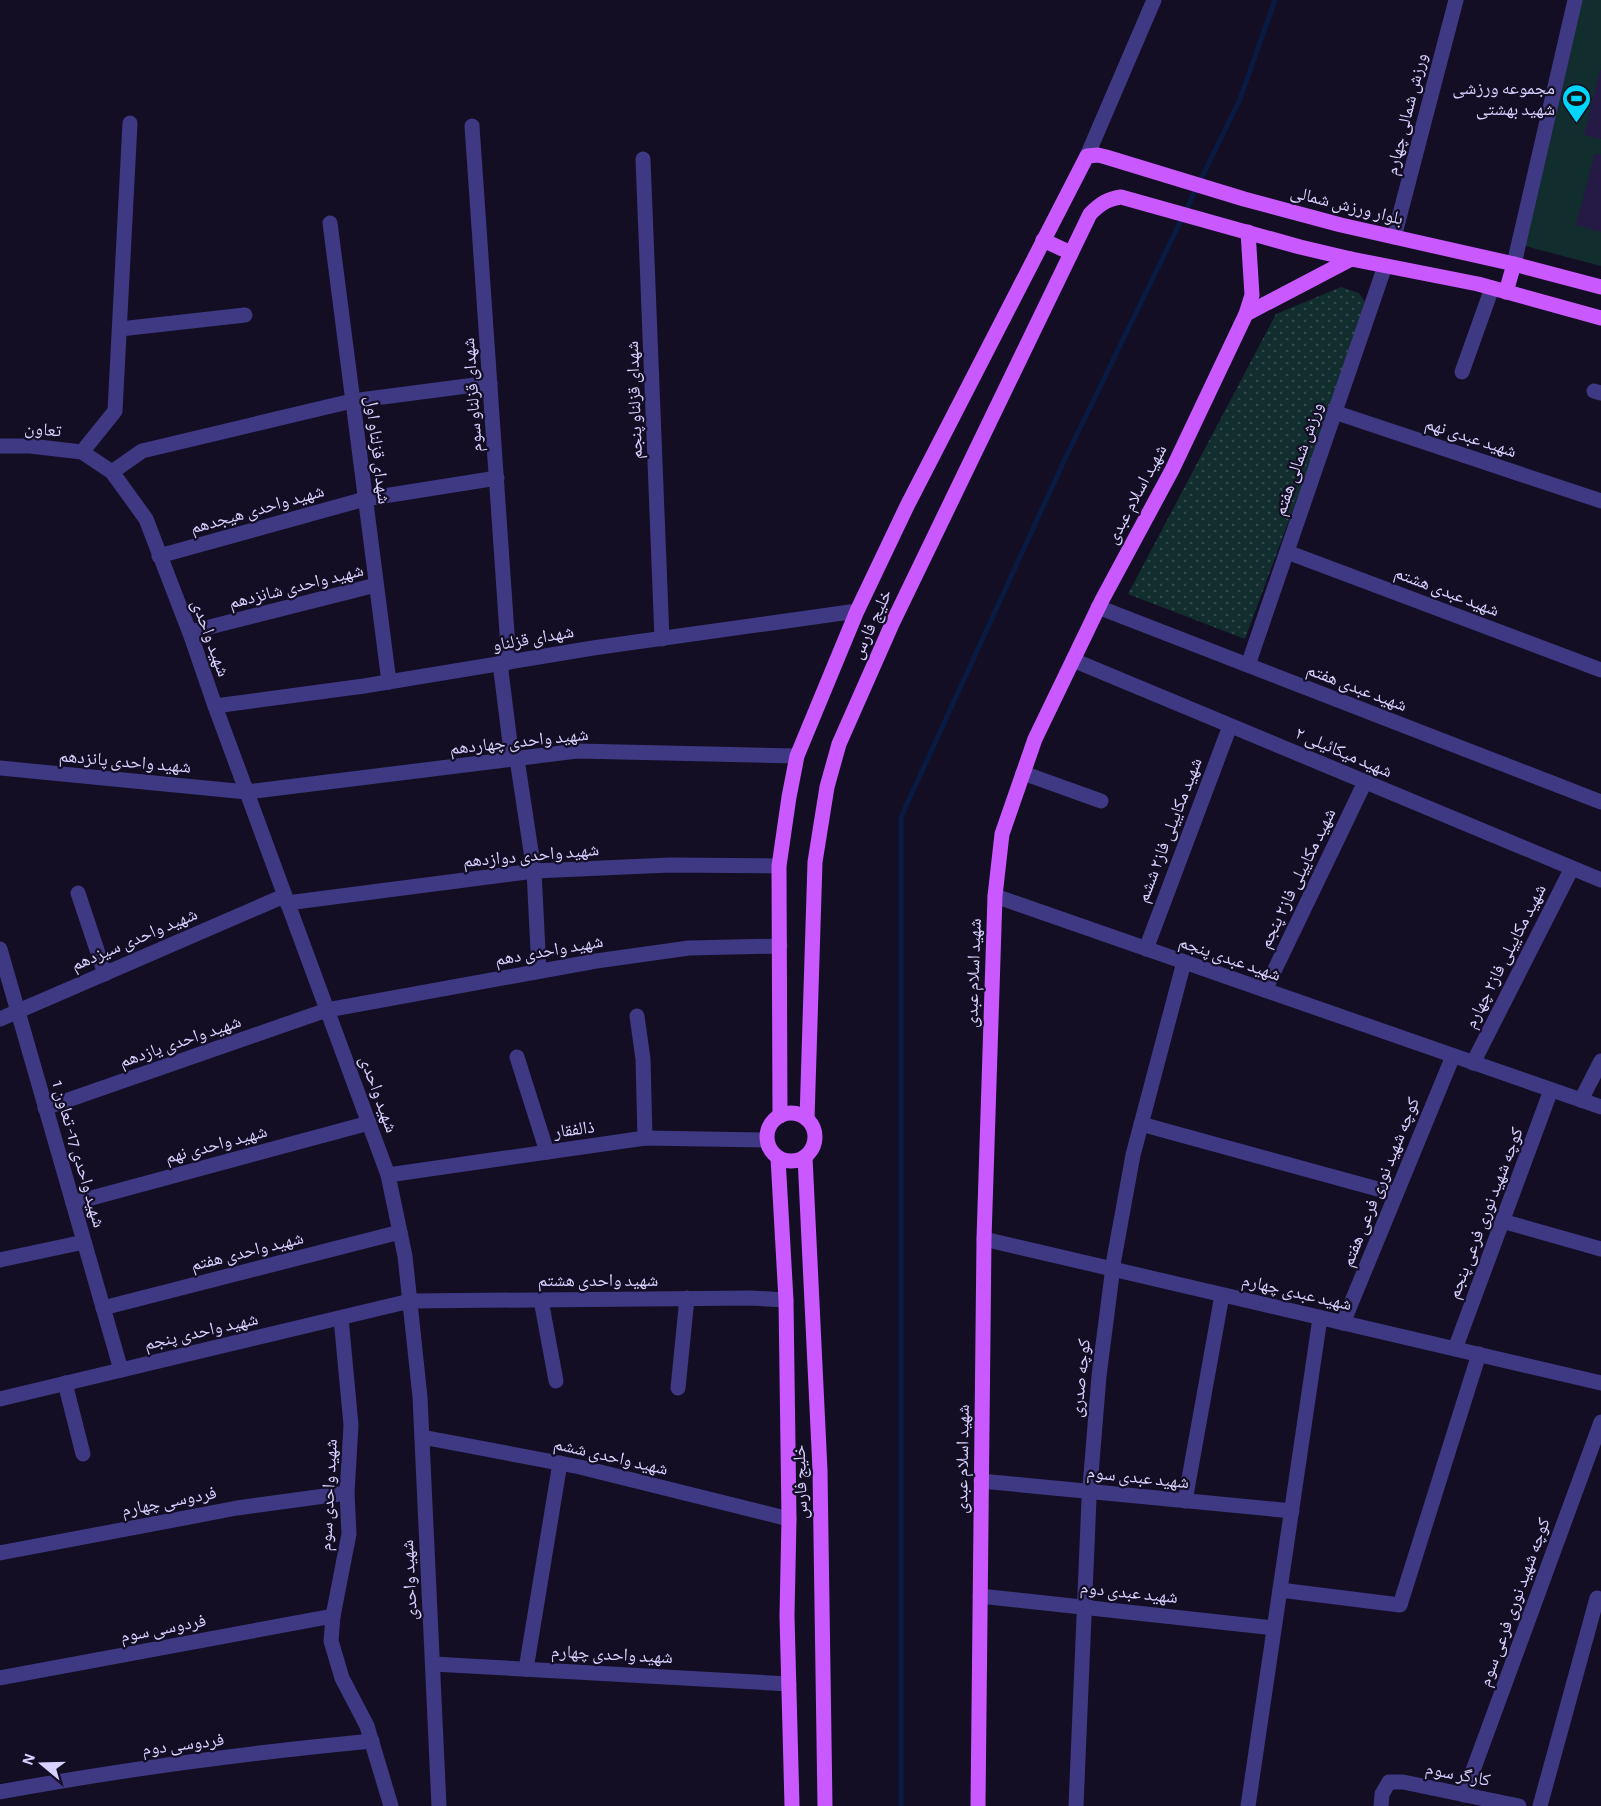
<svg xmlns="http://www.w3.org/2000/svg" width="1601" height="1806" font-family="'Alegreya Sans','Noto Naskh Arabic',sans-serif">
  <defs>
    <pattern id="park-dots" width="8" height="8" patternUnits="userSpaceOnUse" patternTransform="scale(1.5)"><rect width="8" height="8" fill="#112d2e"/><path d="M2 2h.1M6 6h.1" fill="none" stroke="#334a4d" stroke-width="1.8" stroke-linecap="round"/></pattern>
  </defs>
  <rect width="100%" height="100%" fill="#130e24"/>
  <polygon fill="#112d2e" points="1582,0 1601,0 1601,266 1521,245"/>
  <polygon fill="url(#park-dots)" points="1341,287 1359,293 1368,307 1245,639 1128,594 1276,314"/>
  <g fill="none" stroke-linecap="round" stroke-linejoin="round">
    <polyline stroke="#091b42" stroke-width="5" points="901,1806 901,817 1064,461 1240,99 1275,0"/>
  </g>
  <g fill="#251a45">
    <polygon points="1600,70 1601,70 1601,139 1584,135"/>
    <polygon points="1595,153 1601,155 1601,232 1576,225"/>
  </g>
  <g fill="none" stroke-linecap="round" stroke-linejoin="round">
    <g stroke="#3f3883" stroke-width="15">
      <polyline points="472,126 509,662"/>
      <polyline points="1087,156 1154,0"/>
      <polyline points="643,159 662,639"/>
      <polyline points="330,223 389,682"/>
      <polyline points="1394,237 1456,0"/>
      <polyline points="1514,264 1575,0"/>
      <polyline points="120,329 245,315"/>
      <polyline points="1462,372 1492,288"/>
      <polyline points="1594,391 1601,393"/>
      <polyline points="1334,412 1601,501"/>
      <polyline points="0,446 30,446 82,452 112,472 146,519 191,636 215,706 388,1175 405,1256 420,1397 439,1806"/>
      <polyline points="82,452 115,411 130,123"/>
      <polyline points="112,472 142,451 352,401 490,383"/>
      <polyline points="1287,552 1601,670"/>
      <polyline points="159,556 365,499 497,478"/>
      <polyline points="1098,607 1601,802"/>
      <polyline points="190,632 376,585"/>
      <polyline points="1073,660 1601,880"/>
      <polyline points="500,663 512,759"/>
      <polyline points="1248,665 1385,266"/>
      <polyline points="215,706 364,686 593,648 857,611"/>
      <polyline points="517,759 534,871 539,971"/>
      <polyline points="0,768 247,792 577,751 797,756"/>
      <polyline points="1023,773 1101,801"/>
      <polyline points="78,893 105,974"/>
      <polyline points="995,896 1601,1107"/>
      <polyline points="287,903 534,871 670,865 779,866"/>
      <polyline points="0,949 121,1370"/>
      <polyline points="1146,949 1230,726"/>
      <polyline points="1265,990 1365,782"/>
      <polyline points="637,1016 643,1059 645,1138"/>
      <polyline points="0,1019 284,896"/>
      <polyline points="517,1057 547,1152"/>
      <polyline points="1473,1063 1572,868"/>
      <polyline points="1581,1100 1601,1061"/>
      <polyline points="45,1108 327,1010 596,961 689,948 780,946"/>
      <polyline points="1141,1124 1396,1194"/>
      <polyline points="388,1175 645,1138 767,1140"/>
      <polyline points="73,1203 369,1123"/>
      <polyline points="1502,1221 1601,1249"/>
      <polyline points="984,1239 1601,1383"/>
      <polyline points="0,1260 84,1242"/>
      <polyline points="541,1300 556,1381"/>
      <polyline points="103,1308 400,1232"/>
      <polyline points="341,1318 351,1425 347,1493 349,1534 333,1616 331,1641 342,1678 367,1726 391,1806"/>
      <polyline points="1343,1323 1453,1056"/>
      <polyline points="1455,1349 1551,1090"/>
      <polyline points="65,1383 83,1454"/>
      <polyline points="678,1388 687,1298"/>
      <polyline points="0,1399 410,1301 751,1298 786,1300"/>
      <polyline points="422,1437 580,1467 789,1519"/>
      <polyline points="981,1481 1292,1511"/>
      <polyline points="1185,1501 1222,1295"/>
      <polyline points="0,1553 237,1508 347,1493"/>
      <polyline points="1280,1590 1400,1605 1479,1354"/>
      <polyline points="980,1596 1274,1628"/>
      <polyline points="433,1664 789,1684"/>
      <polyline points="526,1669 560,1463"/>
      <polyline points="0,1678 333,1616"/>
      <path d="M0,1792C123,1769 247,1753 372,1741"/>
      <polyline points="1464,1795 1601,1422"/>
      <polyline points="1076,1806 1089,1499 1099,1376 1114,1259 1133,1155 1184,962"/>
      <polyline points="1248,1806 1320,1318"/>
      <polyline points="1381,1806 1382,1794 1389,1782 1403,1782 1519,1806"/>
      <polyline points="1540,1806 1597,1598"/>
    </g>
    <g stroke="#c958ff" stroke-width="15">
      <polyline points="1043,240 1071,253"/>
      <polyline points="1506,292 1514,264"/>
      <polyline points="1246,314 1351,259"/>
      <circle cx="791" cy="1137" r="24"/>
      <polyline points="780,1116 779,866 789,797 797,756 857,611 907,506 1087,156 1098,155 1106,157 1244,199 1341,225 1514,264 1601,287"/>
      <path d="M807,1119L815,862L827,787L839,744L892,624L1090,214C1100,204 1107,199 1121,197L1300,247L1351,259L1478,284L1601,318"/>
      <polyline points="805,1157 820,1470 825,1806"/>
      <polyline points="778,1158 786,1300 789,1519 787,1616 792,1806"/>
      <polyline points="978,1806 984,1239 995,896 1002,834 1035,739 1102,600 1172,470 1246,314 1252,295 1248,232"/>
    </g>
  </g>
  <defs>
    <symbol id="stadium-pin" viewBox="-11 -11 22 30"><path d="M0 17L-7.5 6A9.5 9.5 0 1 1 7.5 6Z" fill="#00d5fc" stroke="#130e24"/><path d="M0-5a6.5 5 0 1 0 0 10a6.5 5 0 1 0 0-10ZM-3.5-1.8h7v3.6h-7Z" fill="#111"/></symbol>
  </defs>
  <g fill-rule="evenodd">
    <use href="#stadium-pin" x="1560" y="82" width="33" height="45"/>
  </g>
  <g text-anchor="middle" stroke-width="4.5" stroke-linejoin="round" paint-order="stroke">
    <g font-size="18" fill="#d8d1ff" stroke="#130e24" text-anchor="end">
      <text x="1555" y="94">مجموعه ورزشی<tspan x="1555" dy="21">شهید بهشتی</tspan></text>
    </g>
    <g font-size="18" fill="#d8d1ff" stroke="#130e24">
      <text transform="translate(1406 114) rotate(-76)" y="6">ورزش شمالی چهارم</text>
      <text transform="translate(1347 205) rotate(14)" y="6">بلوار ورزش شمالی</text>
      <text transform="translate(472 395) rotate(-94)" y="6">شهدای قزلناو سوم</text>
      <text transform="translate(634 400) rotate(-92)" y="6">شهدای قزلناو پنجم</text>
      <text transform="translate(43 429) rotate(5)" y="6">تعاون</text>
      <text transform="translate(1471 437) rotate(18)" y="6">شهید عبدی نهم</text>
      <text transform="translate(378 450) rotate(83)" y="6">شهدای قزلناو اول</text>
      <text transform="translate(1298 459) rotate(-71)" y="6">ورزش شمالی هفتم</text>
      <text transform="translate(1136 494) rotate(-62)" y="6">شهید اسلام عبدی</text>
      <text transform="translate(257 509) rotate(-16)" y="6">شهید واحدی هیجدهم</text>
      <text transform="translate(296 586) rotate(-14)" y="6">شهید واحدی شانزدهم</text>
      <text transform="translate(1447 591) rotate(21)" y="6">شهید عبدی هشتم</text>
      <text transform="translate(871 624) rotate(-65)" y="6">خلیج فارس</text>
      <text transform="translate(211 638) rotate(70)" y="6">شهید واحدی</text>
      <text transform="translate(533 638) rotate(-10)" y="6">شهدای قزلناو</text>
      <text transform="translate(1357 687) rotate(21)" y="6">شهید عبدی هفتم</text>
      <text transform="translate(519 741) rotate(-6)" y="6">شهید واحدی چهاردهم</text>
      <text transform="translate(1344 752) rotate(23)" y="6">شهید میکائیلی ۲</text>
      <text transform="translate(125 761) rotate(5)" y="6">شهید واحدی پانزدهم</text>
      <text transform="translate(1169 830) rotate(-69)" y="6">شهید مکاییلی فاز۲ ششم</text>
      <text transform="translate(531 855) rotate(-5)" y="6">شهید واحدی دوازدهم</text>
      <text transform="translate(1297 878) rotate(-64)" y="6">شهید مکاییلی فاز۲ پنجم</text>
      <text transform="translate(134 939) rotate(-23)" y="6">شهید واحدی سیزدهم</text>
      <text transform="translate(549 950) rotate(-10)" y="6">شهید واحدی دهم</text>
      <text transform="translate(1505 956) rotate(-63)" y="6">شهید مکاییلی فاز۲ چهارم</text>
      <text transform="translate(1230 958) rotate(19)" y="6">شهید عبدی پنجم</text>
      <text transform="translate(973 973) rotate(-88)" y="6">شهید اسلام عبدی</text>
      <text transform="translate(180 1041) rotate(-19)" y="6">شهید واحدی یازدهم</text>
      <text transform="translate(379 1094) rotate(70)" y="6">شهید واحدی</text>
      <text transform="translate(574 1129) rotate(-8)" y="6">ذالفقار</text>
      <text transform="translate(216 1144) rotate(-15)" y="6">شهید واحدی نهم</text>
      <text transform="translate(79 1154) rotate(74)" y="6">شهید واحدی 17- تعاون 1</text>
      <text transform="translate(1380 1182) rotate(-68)" y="6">کوچه شهید نوری فرعی هفتم</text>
      <text transform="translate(1485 1213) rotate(-69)" y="6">کوچه شهید نوری فرعی پنجم</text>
      <text transform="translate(247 1251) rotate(-14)" y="6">شهید واحدی هفتم</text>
      <text x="598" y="1286">شهید واحدی هشتم</text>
      <text transform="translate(1297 1292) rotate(13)" y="6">شهید عبدی چهارم</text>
      <text transform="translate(201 1331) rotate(-13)" y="6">شهید واحدی پنجم</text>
      <text transform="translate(1080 1378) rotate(-84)" y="6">کوچه صدری</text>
      <text transform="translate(611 1456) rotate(13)" y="6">شهید واحدی ششم</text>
      <text transform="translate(962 1459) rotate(-89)" y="6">شهید اسلام عبدی</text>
      <text transform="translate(1138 1477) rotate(6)" y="6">شهید عبدی سوم</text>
      <text transform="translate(800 1482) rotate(-92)" y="6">خلیج فارس</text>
      <text transform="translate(328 1495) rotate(-87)" y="6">شهید واحدی سوم</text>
      <text transform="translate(169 1501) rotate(-11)" y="6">فردوسی چهارم</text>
      <text transform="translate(409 1580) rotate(-93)" y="6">شهید واحدی</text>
      <text transform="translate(1129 1592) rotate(6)" y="6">شهید عبدی دوم</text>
      <text transform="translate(1514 1602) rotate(-70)" y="6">کوچه شهید نوری فرعی سوم</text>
      <text transform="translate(163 1628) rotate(-11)" y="6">فردوسی سوم</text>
      <text transform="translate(612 1654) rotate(3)" y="6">شهید واحدی چهارم</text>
      <text transform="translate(183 1744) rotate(-7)" y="6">فردوسی دوم</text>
      <text transform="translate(1458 1774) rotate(11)" y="6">کارگر سوم</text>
    </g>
  </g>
  <g transform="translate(42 1764) rotate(289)" stroke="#130e24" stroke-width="4.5" paint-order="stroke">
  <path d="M0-4.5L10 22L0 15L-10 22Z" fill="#d8d1ff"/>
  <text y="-9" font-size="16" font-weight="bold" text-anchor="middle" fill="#d8d1ff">N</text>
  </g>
</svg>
